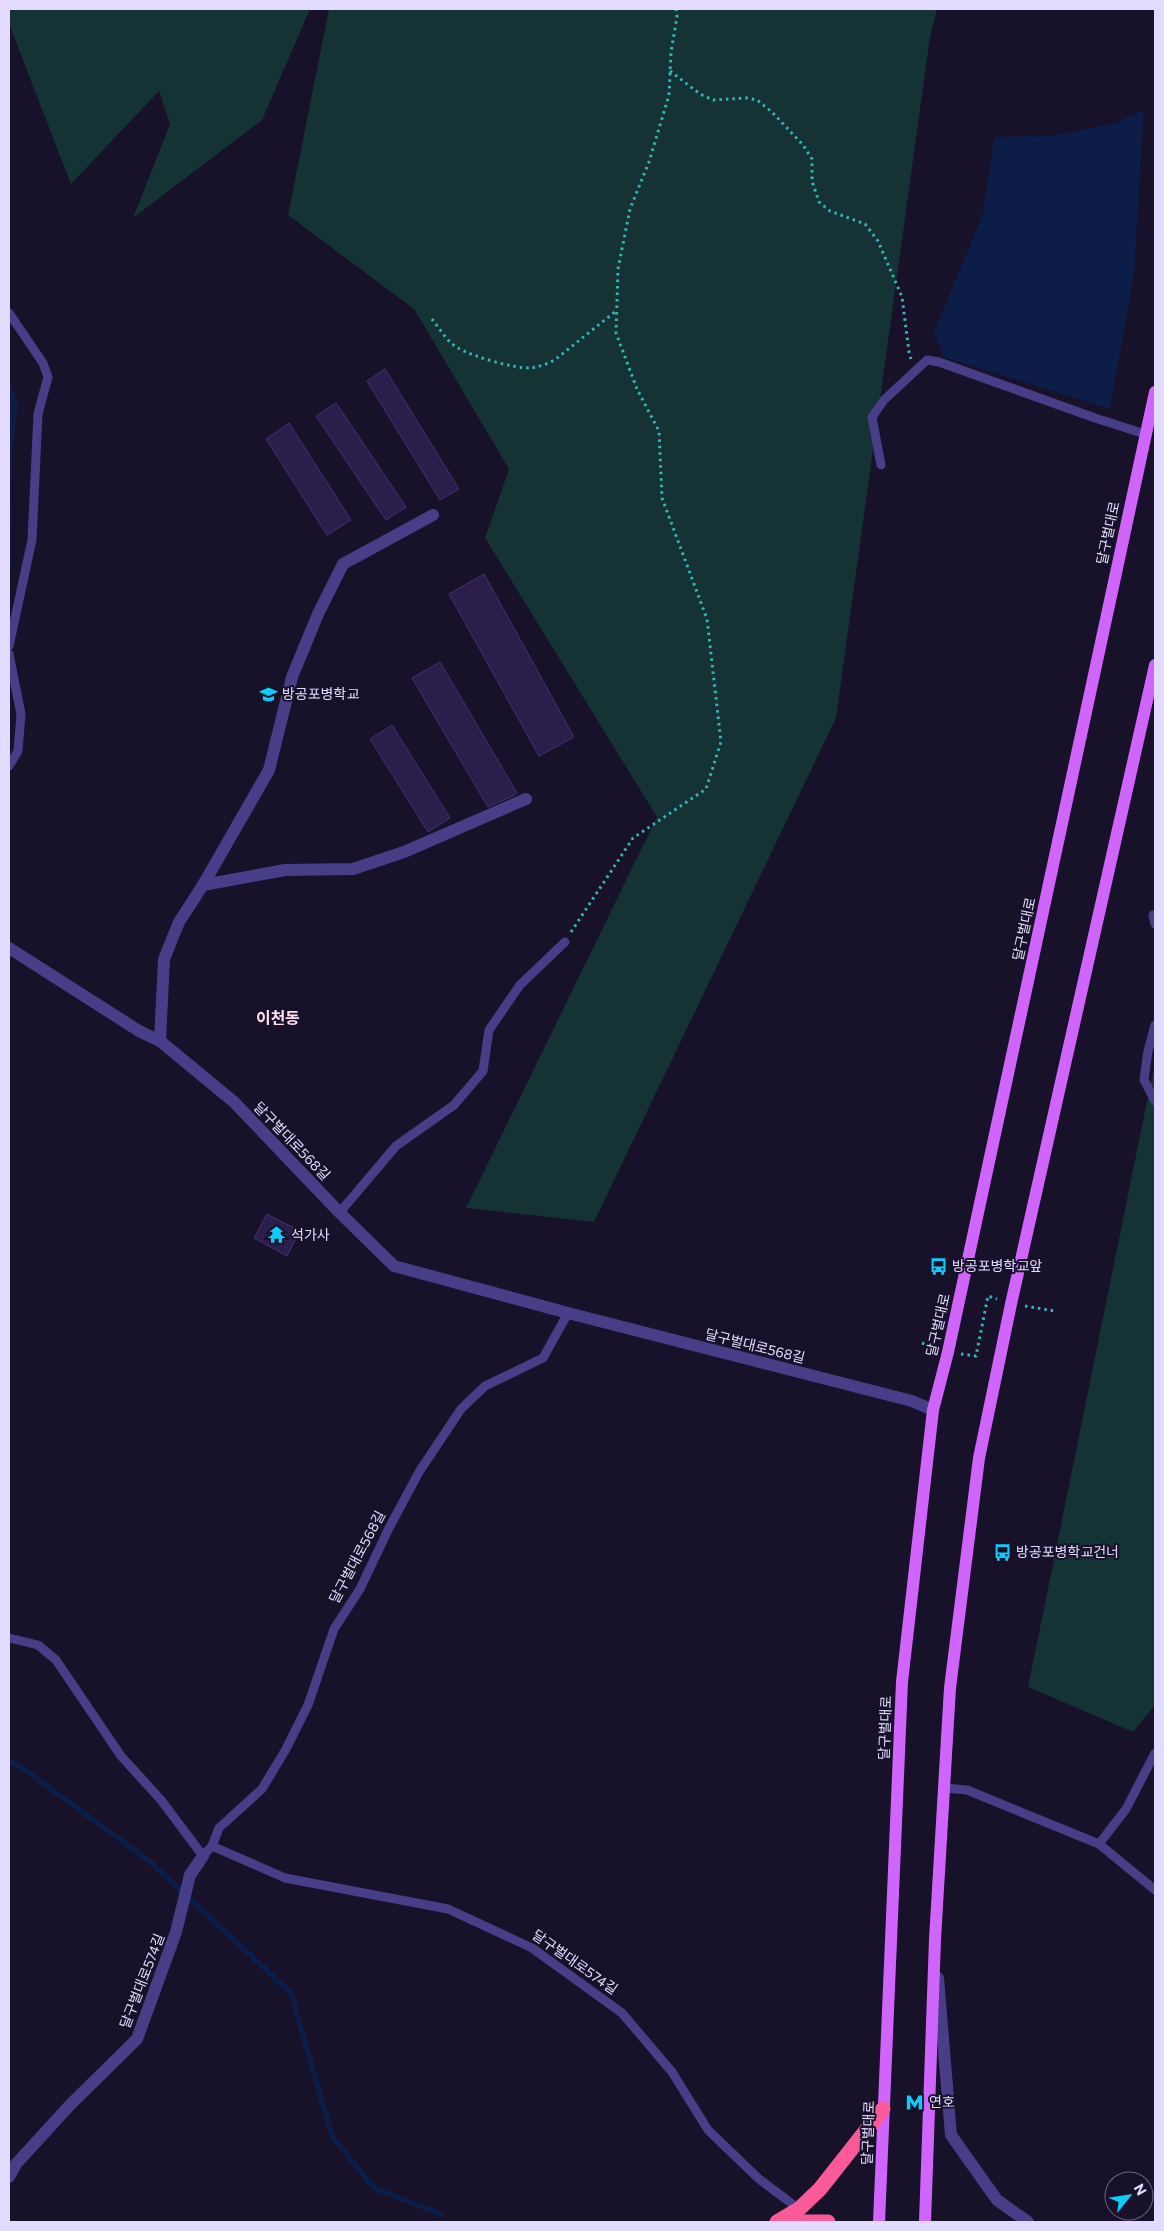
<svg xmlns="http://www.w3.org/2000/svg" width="1164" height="2231" font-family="Commissioner,'Noto Sans KR',sans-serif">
  <rect width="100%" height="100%" fill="#18112a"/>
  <g fill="#153234">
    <polygon points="9,9 310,9 262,120 133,218 170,124 159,91 71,184 9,24"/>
    <polygon points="329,9 937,9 930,37 836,718 594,1222 466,1208 657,817 485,538 509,469 414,309 288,215"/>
    <polygon points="1155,1062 1155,1705 1133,1732 1028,1687"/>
  </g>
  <g fill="#0c1d48">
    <polygon points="1144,110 1134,274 1110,409 944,357 934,332 983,214 994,137 1051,136 1112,124"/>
    <polygon points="9,381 18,402 12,455 11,566 9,573"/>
  </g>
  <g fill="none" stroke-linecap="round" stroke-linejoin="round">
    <polyline stroke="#0c1d48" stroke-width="5.5" points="9,1761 21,1767 148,1860 291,1993 332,2136 374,2188 441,2214"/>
  </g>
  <g fill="#2b1e4a" stroke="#443175">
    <polygon points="385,369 459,489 440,500 367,381"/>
    <polygon points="336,403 406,507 386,520 316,416"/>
    <polygon points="289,423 351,520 327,535 266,439"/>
    <polygon points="484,574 574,737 539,756 449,594"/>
    <polygon points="440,662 517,793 513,796 488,807 412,678"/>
    <polygon points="392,725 450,818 428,832 370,739"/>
    <polygon points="267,1214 300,1231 287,1256 254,1238"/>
  </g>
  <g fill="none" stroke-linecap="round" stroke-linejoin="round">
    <g stroke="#34b5b9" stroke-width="3" stroke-dasharray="2.5 4" stroke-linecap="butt">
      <polyline points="670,71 700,94 713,100 747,98 757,100 772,112 803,145 812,159 812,181 819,202 830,211 865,224 878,241 902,297 909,352 911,359"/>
      <path d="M432,319C440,329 447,342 458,348C474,357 512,368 530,368C539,367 548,364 556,359L616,311"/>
      <polyline points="571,932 633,838 706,789 721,742 707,619 662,498 659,431 637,389 616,333 618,269 630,209 649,162 669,95 671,52 677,17 676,9"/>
      <polyline points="1025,1306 1055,1311"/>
      <polyline points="922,1343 935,1348"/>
      <polyline points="961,1354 976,1356 988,1296 997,1299"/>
    </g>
    <g stroke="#473e87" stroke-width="9">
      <polyline points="9,313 43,363 48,377 38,414 32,540 9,646"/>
      <polyline points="881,465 872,417 884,400 927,360 939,362 1095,418 1145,434"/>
      <polyline points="9,654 21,714 18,751 9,766"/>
      <polyline points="1153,915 1155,924"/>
      <polyline points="1155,1025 1148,1051 1144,1080 1155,1101"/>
      <polyline points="340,1212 396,1146 454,1105 483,1071 489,1030 520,985 565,942"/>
      <polyline points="9,1638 38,1645 56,1660 121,1756 161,1800 203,1856 212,1846 285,1878 448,1909 532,1948 622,2013 672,2072 708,2130 759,2179 799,2209"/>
      <polyline points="945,1788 967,1790 1099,1844 1126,1809 1155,1753"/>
      <polyline points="1099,1844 1155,1890"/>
      <polyline points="212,1846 219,1828 262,1789 286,1749 308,1705 334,1629 360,1589 389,1528 419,1472 461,1409 485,1386 543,1358 568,1313"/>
    </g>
    <g stroke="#473e87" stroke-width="12">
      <polyline points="203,885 285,870 353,869 404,852 526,799"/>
      <polyline points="9,948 139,1031 160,1041 234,1102 339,1212 394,1266 568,1313 912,1401 933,1410"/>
      <polyline points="160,1041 164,959 179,922 203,885 269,770 292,677 318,614 343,564 433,515"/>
      <polyline points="938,1978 951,2135 997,2200 1028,2222"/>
      <polyline points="9,2177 16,2164 70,2105 137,2039 176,1932 190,1875 203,1856"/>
    </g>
    <g stroke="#d065fb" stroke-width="12">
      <polyline points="879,2222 902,1682 933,1410 948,1352 1155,392"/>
      <polyline points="925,2222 935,1939 950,1688 979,1458 1011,1304 1155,665"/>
    </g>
    <g stroke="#fa5a98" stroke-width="15">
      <polyline points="777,2222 799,2209 820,2189 883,2109"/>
      <polyline points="784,2222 828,2222"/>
    </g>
  </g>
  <defs>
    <symbol id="school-bare" viewBox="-9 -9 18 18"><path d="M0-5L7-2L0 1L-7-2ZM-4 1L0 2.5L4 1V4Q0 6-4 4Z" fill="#0dccf8" stroke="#18112a" stroke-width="2.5" paint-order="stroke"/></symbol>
    <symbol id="temple-bare" viewBox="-9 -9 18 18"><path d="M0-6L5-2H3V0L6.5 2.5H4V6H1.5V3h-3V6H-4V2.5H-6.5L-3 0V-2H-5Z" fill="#0dccf8" stroke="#18112a" stroke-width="2.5" paint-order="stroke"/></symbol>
    <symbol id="bus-bare" viewBox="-9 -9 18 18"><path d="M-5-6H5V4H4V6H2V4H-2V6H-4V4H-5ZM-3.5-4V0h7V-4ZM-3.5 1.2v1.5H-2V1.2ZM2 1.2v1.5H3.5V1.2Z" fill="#0dccf8" stroke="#18112a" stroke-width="2.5" paint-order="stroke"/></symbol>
    <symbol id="metro-bare" viewBox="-9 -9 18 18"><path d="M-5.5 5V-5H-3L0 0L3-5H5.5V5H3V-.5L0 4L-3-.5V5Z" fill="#0dccf8" stroke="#18112a" stroke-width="2.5" paint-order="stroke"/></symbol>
  </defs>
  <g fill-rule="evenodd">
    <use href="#school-bare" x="256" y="682" width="25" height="25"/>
    <use href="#temple-bare" x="264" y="1222" width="25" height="25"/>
    <use href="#bus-bare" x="926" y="1254" width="25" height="25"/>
    <use href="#bus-bare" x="990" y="1540" width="25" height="25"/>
    <use href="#metro-bare" x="902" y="2090" width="25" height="25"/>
  </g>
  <g text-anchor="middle" stroke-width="4" stroke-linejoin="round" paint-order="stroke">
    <g font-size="14" fill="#e2dbfe" stroke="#18112a">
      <text transform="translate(1108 533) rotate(-78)" y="5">달구벌대로</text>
      <text transform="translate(1024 929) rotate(-78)" y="5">달구벌대로</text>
      <text transform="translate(292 1141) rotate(46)" y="5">달구벌대로568길</text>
      <text transform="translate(938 1325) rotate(-77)" y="5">달구벌대로</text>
      <text transform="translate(755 1346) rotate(14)" y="5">달구벌대로568길</text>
      <text transform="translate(357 1557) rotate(-62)" y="5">달구벌대로568길</text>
      <text transform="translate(885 1728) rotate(-88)" y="5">달구벌대로</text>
      <text transform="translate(575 1962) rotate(35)" y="5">달구벌대로574길</text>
      <text transform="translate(142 1981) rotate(-69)" y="5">달구벌대로574길</text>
      <text transform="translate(868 2133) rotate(-88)" y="5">달구벌대로</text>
    </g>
    <g font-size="14" fill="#e2dbfe" stroke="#18112a" text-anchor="start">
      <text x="282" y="699">방공포병학교</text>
      <text x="291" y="1240">석가사</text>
      <text x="952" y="1271">방공포병학교앞</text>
      <text x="1016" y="1557">방공포병학교건너</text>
      <text x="929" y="2107">연호</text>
    </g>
    <g font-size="16" font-weight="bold" fill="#feddef" stroke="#18112a">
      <text x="278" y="1024">이천동</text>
    </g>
  </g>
  <rect width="1164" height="2231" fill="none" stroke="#e2dbfe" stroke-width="20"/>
  <g transform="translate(1129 2196) rotate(60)"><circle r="24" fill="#18112a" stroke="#69627f"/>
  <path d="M0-4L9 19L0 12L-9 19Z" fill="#0dccf8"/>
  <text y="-8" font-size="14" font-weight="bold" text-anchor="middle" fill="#e2dbfe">N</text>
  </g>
</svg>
